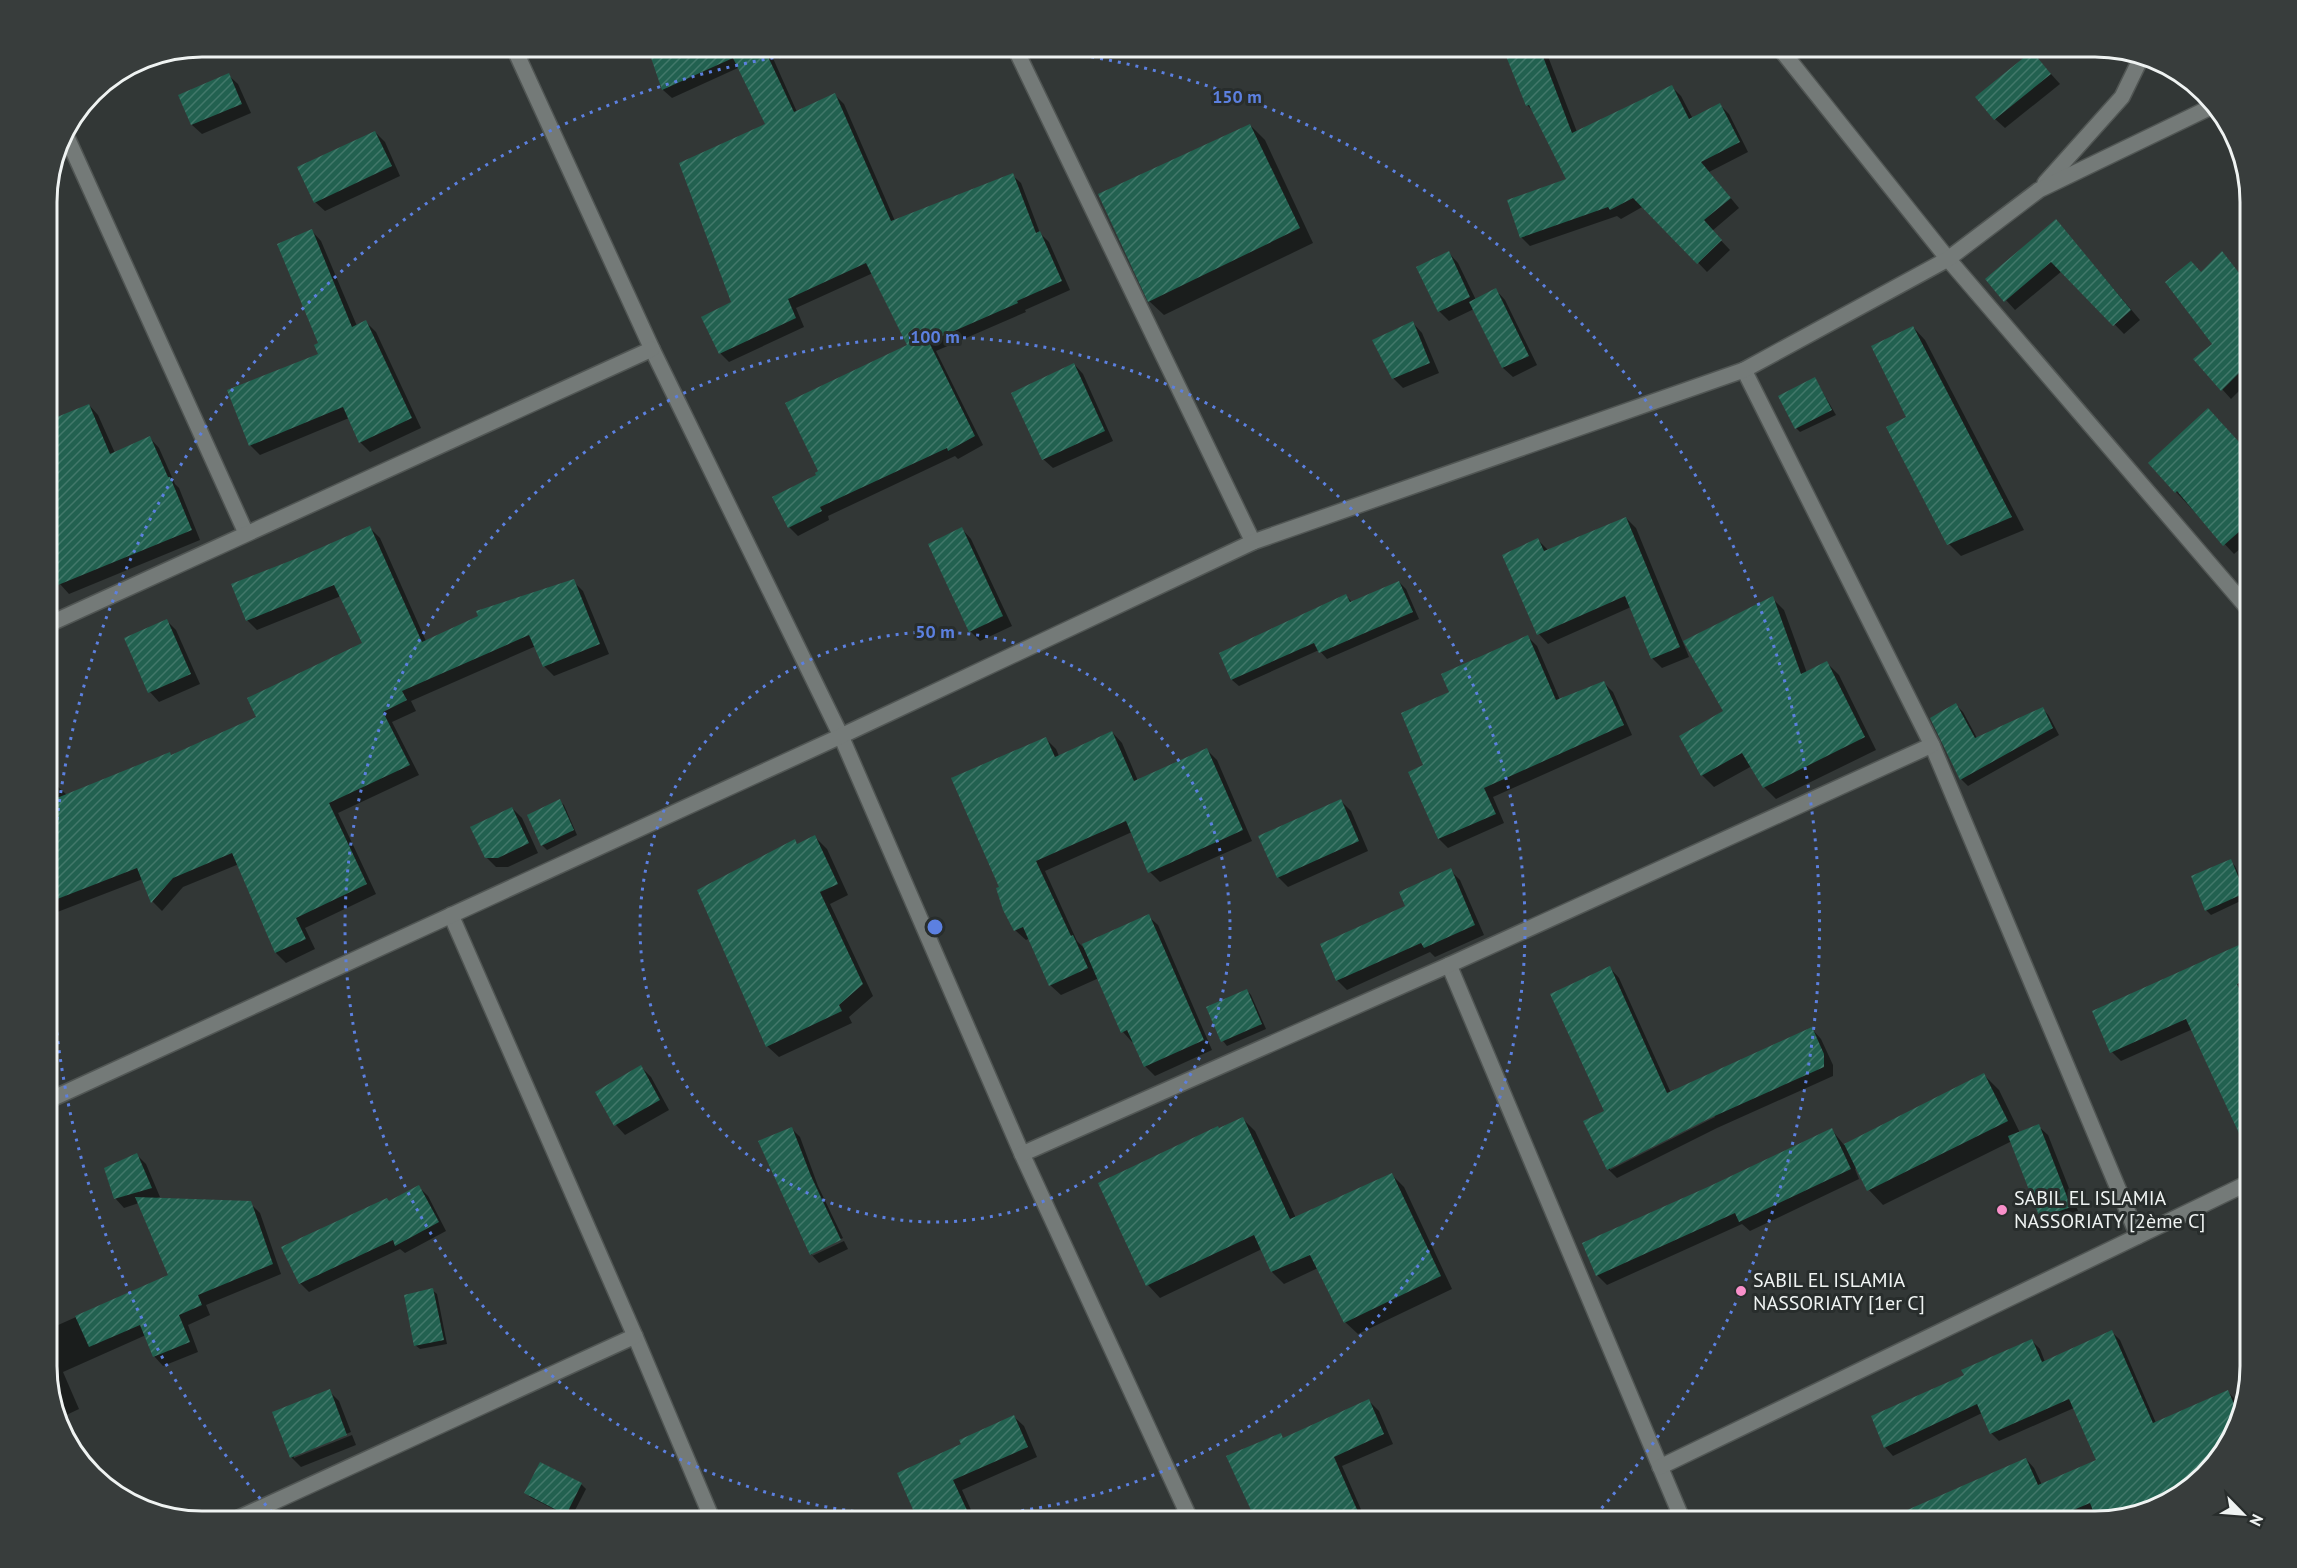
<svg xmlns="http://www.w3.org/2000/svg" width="2297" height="1568" font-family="'PT Sans',sans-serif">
  <defs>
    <pattern id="building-hatch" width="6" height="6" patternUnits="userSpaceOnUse" patternTransform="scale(1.5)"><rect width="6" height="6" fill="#226150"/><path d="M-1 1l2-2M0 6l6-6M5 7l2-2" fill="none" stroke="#42786a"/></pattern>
  </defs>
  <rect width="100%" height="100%" fill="#323736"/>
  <g fill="#0007" fill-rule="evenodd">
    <polygon points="665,46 795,46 772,56 797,112 835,95 844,104 895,221 1012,175 1021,183 1040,233 1049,242 1070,290 1025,310 1026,312 936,351 983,445 958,459 955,456 828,516 829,520 798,536 789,527 818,476 909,345 873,273 796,308 804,327 729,362 721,354 703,318 733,302 767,125 740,67 672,98 663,90"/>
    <polygon points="1504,46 1544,46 1577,132 1671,86 1681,96 1693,119 1720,105 1729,114 1748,152 1709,172 1739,208 1712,231 1730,250 1707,272 1644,206 1621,219 1617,216 1530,246 1521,237 1568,180 1536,114 1527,105"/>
    <polygon points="2032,53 2060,84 2005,128 1995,119"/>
    <polygon points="228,75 238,84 251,113 202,134 192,125"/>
    <polygon points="1250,125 1265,140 1313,243 1164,315 1149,301"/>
    <polygon points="375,132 385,142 400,176 325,211 315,202"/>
    <polygon points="2056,221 2140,320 2124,334 2062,271 2015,310 1987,279"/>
    <polygon points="312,231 321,241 357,326 366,322 376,332 421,428 370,452 360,442 349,418 260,455 250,445 320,354"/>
    <polygon points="1449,253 1458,263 1476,300 1496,290 1505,300 1537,365 1513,377 1503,368 1474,309 1449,321 1439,311"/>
    <polygon points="2222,253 2250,287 2250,380 2231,399 2195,359 2214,344 2202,274"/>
    <polygon points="1413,323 1422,333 1439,373 1403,388 1393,378"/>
    <polygon points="1913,327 1925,340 2024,530 1961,556 1949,544 1908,417"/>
    <polygon points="1074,364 1083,374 1113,441 1053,468 1043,459"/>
    <polygon points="1815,379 1836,415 1800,432 1796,428"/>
    <polygon points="89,405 98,415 115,453 150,438 159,448 175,484 179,488 200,540 69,594 60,584 47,554 47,423"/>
    <polygon points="2218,419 2250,456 2250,540 2234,554 2176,492"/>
    <polygon points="1626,518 1636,528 1689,657 1662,668 1652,658 1631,607 1548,644 1539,634 1538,540 1549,551"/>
    <polygon points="370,528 380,538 426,641 573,581 583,591 609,654 554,676 544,666 536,646 411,701 416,711 392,722 419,775 338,813 376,894 305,928 315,949 286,963 276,953 239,864 183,887 162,911 153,902 143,879 47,916 47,790 57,786 67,795 172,757 258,718 364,644 341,596 257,630 247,620"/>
    <polygon points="962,529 971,539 1012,626 980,641 970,631 930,545"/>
    <polygon points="1399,582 1406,589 1419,619 1327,659 1319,650 1239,686 1232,680 1221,654 1345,595 1353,603"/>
    <polygon points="1772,598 1784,610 1807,673 1827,663 1839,675 1876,750 1776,799 1764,787 1752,766 1714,787 1702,775 1681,737 1725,712"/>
    <polygon points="167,621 176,630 200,684 159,702 150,692"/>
    <polygon points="1528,637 1537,646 1560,700 1604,683 1613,692 1632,735 1493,797 1504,823 1448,848 1439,839 1425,766 1451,693"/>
    <polygon points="1956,705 1963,712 1977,738 2043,709 2049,716 2059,735 1968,786 1961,779"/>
    <polygon points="1112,732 1122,743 1138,781 1207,750 1217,760 1252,841 1160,882 1150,872 1132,832 1045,871 1077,941 1086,950 1148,916 1158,925 1212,1050 1155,1076 1145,1066 1134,1041 1132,1042 1123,1032 1099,978 1061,995 1050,985 1030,938 1026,940 1015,930 1001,888 1046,739 1056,749 1059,756"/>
    <polygon points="559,801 564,805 577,835 547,850 542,845 529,816"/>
    <polygon points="1341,801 1351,811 1368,851 1288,887 1278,877"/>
    <polygon points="512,808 522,818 538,853 508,867 496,867 486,857"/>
    <polygon points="815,837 827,849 848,895 830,904 873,996 849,1017 852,1023 779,1057 767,1046 795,841 798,845"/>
    <polygon points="2230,861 2235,866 2249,897 2211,915 2206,910"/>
    <polygon points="1450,870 1460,880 1484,935 1435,957 1430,952 1347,990 1337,980 1407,906"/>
    <polygon points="2243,945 2250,952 2250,991 2245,993 2250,1004 2250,1146 2244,1139 2193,1029 2121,1061 2112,1052"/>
    <path d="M1610,968L1619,978L1671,1093L1812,1029L1821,1039L1833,1065V1076L1717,1128L1617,1178L1608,1169L1606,1112ZM1714,1115L1715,1117L1610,1170V1167Z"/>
    <polygon points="1247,990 1251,995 1266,1029 1227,1046 1223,1041 1208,1008"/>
    <polygon points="641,1067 651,1077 669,1110 625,1135 616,1125 597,1092"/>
    <polygon points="1984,1075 1999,1090 2020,1133 2038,1126 2048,1135 2080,1216 2051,1227 2042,1218 2012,1141 1883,1205 1869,1190 1857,1167 1855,1169 1859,1179 1750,1231 1742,1224 1607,1285 1597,1275 1832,1130 1844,1145"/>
    <polygon points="1243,1119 1255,1131 1296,1218 1392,1175 1404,1187 1452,1289 1358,1334 1345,1322 1318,1268 1284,1284 1272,1272 1262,1249 1160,1298 1148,1285 1100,1184"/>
    <polygon points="792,1129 800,1137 818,1186 843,1238 812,1252 812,1256 844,1241 848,1249 819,1263 811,1254"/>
    <polygon points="137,1155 146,1164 160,1197 153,1199 250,1203 260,1213 281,1274 206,1305 210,1315 188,1325 198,1352 163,1366 154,1356 146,1335 63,1372 79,1409 60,1418 47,1375 47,1330 170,1275 139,1203 124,1208 115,1198"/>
    <polygon points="419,1187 428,1196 446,1231 405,1253 400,1249 309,1292 300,1283 390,1203"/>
    <polygon points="432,1290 437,1294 447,1344 420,1349 415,1345"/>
    <polygon points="2112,1332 2120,1340 2156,1423 2227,1391 2236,1400 2238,1406 2224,1452 2163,1505 2099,1521 2095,1512 2073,1521 1914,1521 2026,1459 2034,1468 2042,1485 2098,1460 2074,1408 1999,1441 1991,1433 1982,1413 1893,1456 1885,1447 1966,1376 2032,1341 2040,1349 2045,1362"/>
    <polygon points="329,1391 339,1401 351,1432 294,1455 294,1458 352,1435 356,1445 301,1467 291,1457"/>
    <polygon points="1369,1401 1379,1411 1393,1444 1342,1466 1366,1521 1276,1521 1264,1495 1280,1434 1284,1439"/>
    <polygon points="1014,1417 1024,1426 1037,1457 962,1490 976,1521 920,1521 899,1474 963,1445"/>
    <polygon points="540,1464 582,1485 586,1489 571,1518 530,1497 526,1492"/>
    <polygon points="1885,1510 1894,1521 1862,1521 1862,1520"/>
  </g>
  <g fill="url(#building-hatch)">
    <polygon points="647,46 763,46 794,112 835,93 891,221 1013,173 1036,233 1040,231 1062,281 1017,301 1018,303 929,342 975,436 948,451 947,448 820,507 822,511 788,528 772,497 816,475 815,473 818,471 785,403 907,345 866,263 788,299 796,318 719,354 701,317 731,302 679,163 765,124 733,58 662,90"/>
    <polygon points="1502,46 1539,46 1572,133 1672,85 1689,119 1720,103 1740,142 1701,162 1731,198 1704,220 1722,240 1697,264 1633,198 1610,210 1608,207 1520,238 1507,200 1566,179 1529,105 1526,106"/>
    <polygon points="2032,51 2051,74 1994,120 1975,97"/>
    <polygon points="229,73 242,104 191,125 178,95"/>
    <polygon points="1250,124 1300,228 1148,302 1098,194"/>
    <polygon points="375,131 392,166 314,203 297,167"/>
    <polygon points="2056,219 2131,310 2113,326 2051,262 2004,302 1985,279"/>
    <polygon points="312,229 352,327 366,320 412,418 359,443 343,407 249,446 227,390 318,354 314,345 318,343 277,244"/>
    <polygon points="1449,251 1470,297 1438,312 1416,267"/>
    <polygon points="2222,251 2250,287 2250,362 2221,391 2193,359 2212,344 2165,282 2191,261 2201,272"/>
    <polygon points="1496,288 1529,356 1502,368 1469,302"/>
    <polygon points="1413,321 1430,363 1392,379 1372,340"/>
    <polygon points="1913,326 2012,517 1947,545 1886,427 1906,417 1871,346"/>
    <polygon points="1074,363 1105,431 1042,460 1011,393"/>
    <polygon points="1815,377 1832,410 1795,429 1778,396"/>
    <polygon points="89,404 110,454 150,436 168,477 170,477 192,530 58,585 47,556 47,421"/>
    <polygon points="2208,408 2250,454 2250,522 2223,546 2177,491 2175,493 2148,463"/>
    <polygon points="1626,517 1680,647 1651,659 1625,596 1537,635 1502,555 1538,538 1544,551"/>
    <polygon points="370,526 422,642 478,616 476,611 574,579 600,644 543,667 529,635 402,691 407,700 383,712 410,765 329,803 367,884 296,918 306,939 275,953 232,853 173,878 151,903 137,868 47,903 47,802 170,752 171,755 256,717 247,698 362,643 334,585 246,621 231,584 295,559"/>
    <polygon points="962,527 1003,616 969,632 928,544"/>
    <polygon points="1399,581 1413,612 1319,653 1314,643 1231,680 1219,653 1346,594 1350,602"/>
    <polygon points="1773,596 1801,674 1827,661 1865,737 1763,788 1742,753 1701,776 1679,736 1723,711 1683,641"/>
    <polygon points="167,619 191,674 148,693 124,638"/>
    <polygon points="1528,635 1556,700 1604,681 1624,725 1484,788 1496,814 1438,839 1408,772 1423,765 1401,713 1449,692 1441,674"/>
    <polygon points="1956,703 1975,738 2043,707 2053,728 1960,780 1930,718"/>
    <polygon points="1112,731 1134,781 1207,748 1243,830 1148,873 1126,821 1036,861 1071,936 1073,935 1088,968 1049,986 1023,927 1014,931 1003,910 996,888 999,887 951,778 1046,737 1055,757"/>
    <polygon points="560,799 574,830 541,846 527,815"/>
    <polygon points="1341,799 1359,841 1277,878 1258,836"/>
    <polygon points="512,807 529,843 498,858 485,858 470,827"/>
    <polygon points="815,835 838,884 820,892 863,984 839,1005 842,1011 766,1047 697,890 795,839 797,844"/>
    <polygon points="2231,859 2245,893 2205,911 2191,876"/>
    <polygon points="1451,868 1475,925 1424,948 1421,943 1336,981 1320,944 1405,906 1399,892"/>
    <polygon points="1149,914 1204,1040 1144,1067 1127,1030 1121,1033 1082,944"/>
    <polygon points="2250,940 2250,978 2237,984 2250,1012 2250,1157 2186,1019 2110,1053 2092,1011"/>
    <polygon points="1610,966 1667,1093 1812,1027 1824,1054 1824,1067 1708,1119 1607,1170 1583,1121 1604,1111 1550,994"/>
    <polygon points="1247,989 1262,1024 1221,1042 1206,1007"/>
    <polygon points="641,1065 660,1100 614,1126 595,1092"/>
    <polygon points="1984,1073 2008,1121 1867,1191 1844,1144"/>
    <polygon points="1243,1117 1290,1219 1392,1173 1441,1276 1344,1323 1310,1255 1271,1272 1254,1235 1146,1286 1098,1183 1218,1126 1219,1128"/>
    <polygon points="2039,1124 2071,1207 2040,1218 2008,1136"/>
    <polygon points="792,1127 811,1176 841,1240 810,1255 758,1141"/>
    <polygon points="1832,1128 1851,1169 1739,1222 1735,1213 1596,1276 1582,1243 1710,1186"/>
    <polygon points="137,1153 152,1188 114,1199 104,1168"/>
    <polygon points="419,1185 439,1222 395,1246 393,1240 299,1284 281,1247 387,1198 389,1201"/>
    <polygon points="135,1197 251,1201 273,1264 198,1295 202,1305 179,1315 190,1342 153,1357 140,1325 89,1347 75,1316 168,1275"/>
    <polygon points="433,1288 444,1340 414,1346 404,1295"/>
    <polygon points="2112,1330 2153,1423 2228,1390 2237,1411 2224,1452 2168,1501 2165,1492 2122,1515 2097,1521 2090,1503 2047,1521 1882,1521 2026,1458 2038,1485 2096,1460 2069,1399 1990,1434 1977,1404 1884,1448 1871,1416 1964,1375 1961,1370 2032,1339 2042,1362"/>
    <polygon points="330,1389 347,1435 290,1458 272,1412"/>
    <polygon points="1369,1399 1384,1434 1334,1457 1362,1521 1256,1521 1226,1456 1281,1433 1283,1438"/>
    <polygon points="1014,1415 1028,1447 953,1480 972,1521 918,1521 897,1473 961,1444 959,1440"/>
    <polygon points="540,1462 582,1483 566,1515 524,1493"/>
  </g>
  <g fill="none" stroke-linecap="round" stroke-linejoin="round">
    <defs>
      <g id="minor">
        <polyline points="513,46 652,349 841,736 1022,1154 1191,1521"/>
        <polyline points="1014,46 1253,542"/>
        <polyline points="1778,46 1948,259 2250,611"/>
        <polyline points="65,133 246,533"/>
        <polyline points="2045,183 2122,97 2140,60"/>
        <polyline points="1744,370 1932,745 2138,1236"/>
        <polyline points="47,625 652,349"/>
        <polyline points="451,915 635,1336 713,1521"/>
        <polyline points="1449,965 1683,1521"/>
        <polyline points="47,1101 841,736 1253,542 1744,370 1948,259 2039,190 2211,107"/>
        <polyline points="1022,1154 1449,965 1932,745"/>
        <polyline points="1660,1467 2250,1182"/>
        <polyline points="232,1521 635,1336"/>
      </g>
    </defs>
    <use href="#minor" stroke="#515654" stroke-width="18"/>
    <use href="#minor" stroke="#747a78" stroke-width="15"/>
  </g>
  <g fill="none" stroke="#5c80e0" stroke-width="3" stroke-dasharray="3 6">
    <circle cx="935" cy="927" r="295"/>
    <circle cx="935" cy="927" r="590"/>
    <path d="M278 1519A884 884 0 0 1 850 47M1020 47A884 884 0 0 1 1592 1519"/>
  </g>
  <g fill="#f990ca" stroke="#282d2c" stroke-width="2">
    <circle cx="2002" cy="1210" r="6"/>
    <circle cx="1741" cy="1291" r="6"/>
  </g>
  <g text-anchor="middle" stroke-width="6" stroke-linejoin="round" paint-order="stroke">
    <g font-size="20" fill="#eff3f2" stroke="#282d2c" text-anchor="start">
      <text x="2014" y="1205">SABIL EL ISLAMIA<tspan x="2014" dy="23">NASSORIATY [2ème C]</tspan></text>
      <text x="1753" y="1287">SABIL EL ISLAMIA<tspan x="1753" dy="23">NASSORIATY [1er C]</tspan></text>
    </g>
  </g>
  <path d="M0 0H2297V1568H0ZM202 57H2095A145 145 0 0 1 2240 202V1366A145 145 0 0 1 2095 1511H202A145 145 0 0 1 57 1366V202A145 145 0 0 1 202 57Z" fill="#383d3c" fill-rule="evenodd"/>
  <path fill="none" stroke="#eff3f2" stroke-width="3" d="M202 57H2095A145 145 0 0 1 2240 202V1366A145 145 0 0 1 2095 1511H202A145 145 0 0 1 57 1366V202A145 145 0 0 1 202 57Z"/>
  <circle cx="935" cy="927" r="9" fill="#5c80e0" stroke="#282d2c" stroke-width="3"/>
  <g font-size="18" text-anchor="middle" font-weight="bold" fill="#5c80e0" stroke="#282d2c" stroke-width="6" stroke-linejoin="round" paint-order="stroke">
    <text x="1237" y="103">150 m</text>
    <text x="935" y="343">100 m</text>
    <text x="935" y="638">50 m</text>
  </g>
  <g transform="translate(2243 1514) rotate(115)" stroke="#282d2c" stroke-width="4.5" paint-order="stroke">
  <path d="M0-4.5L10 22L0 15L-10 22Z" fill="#eff3f2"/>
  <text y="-9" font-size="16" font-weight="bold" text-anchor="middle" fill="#eff3f2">N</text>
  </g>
</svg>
